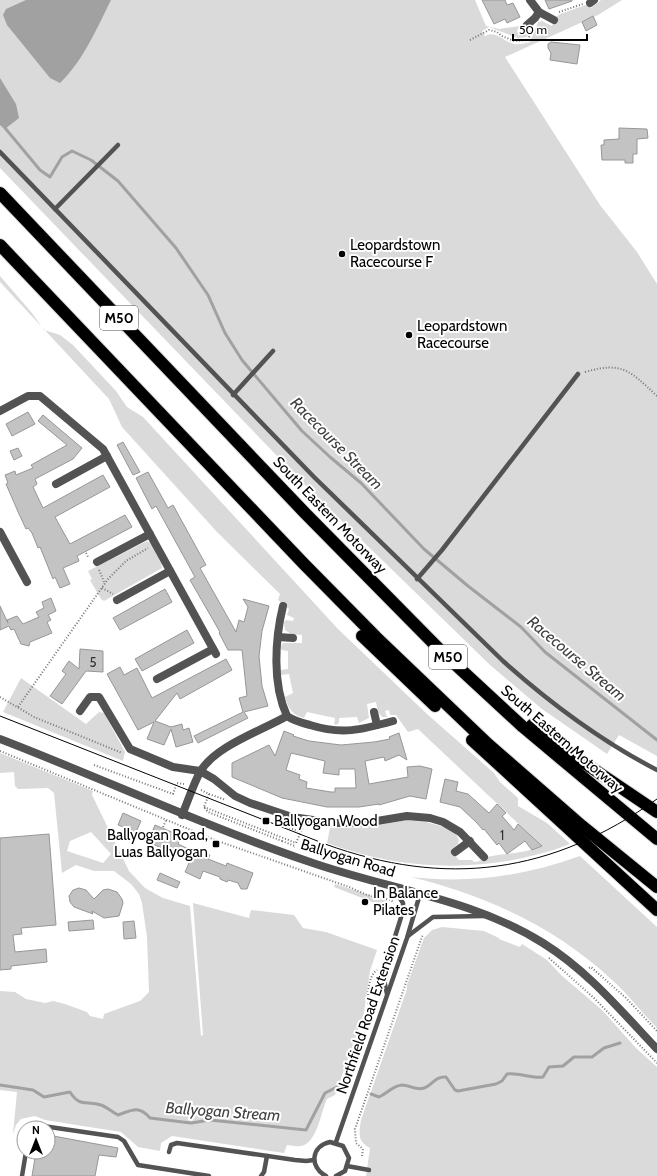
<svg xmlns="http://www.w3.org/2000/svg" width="657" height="1176" font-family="Cabin,sans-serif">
  <rect width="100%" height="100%" fill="#fff"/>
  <g fill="#dadada" fill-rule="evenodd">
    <path d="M0,0H475L486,26L499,29L519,26L517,32L528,35L527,37L518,38L489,27L482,31L485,36C497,30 503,42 514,44C519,45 525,43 530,42L538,22L542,21L552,26L556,17L560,14L589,4L591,8L601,0H622L598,15L505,57L600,205L637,252L657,284V756L619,735L607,754L542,709L490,665L451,627L305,485L0,168Z"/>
    <path d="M0,276L32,313L44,330L60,335L73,345L116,391L127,407L143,417L338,629L427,714L494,773L500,782L518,798V806L547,823L570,844C492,874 404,872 327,843L330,828L368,827L407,820L426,822L444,827L456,834L459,840L458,844L451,850L459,860H472L474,862C481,862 485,857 492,856C510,853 525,853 542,846L418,729L408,732L396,715H390L389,710L385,711L387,717H382L378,712L376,702L367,704L369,718L359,723L357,717L339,718V723L336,725L334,724L335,718L307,712L304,718C292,715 288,708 285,697L293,693L289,674L281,675V670L288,669V651L282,650L280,648L283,643H302V635L291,634L285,630L284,622L286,620L293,621L294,618L287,615L289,609L278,600L280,594L217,532L122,427L109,399L0,282Z"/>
    <polygon points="147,541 150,543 161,563 162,568 104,601 101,599 90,580 92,579 88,571"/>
    <polygon points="21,678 86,724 99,712 104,713 125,752 123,761 3,712"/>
    <path d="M0,753L93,791L92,795L129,871L145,888L163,898L190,906L201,1036L203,1035L193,903L249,918L251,910L294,915L303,928L326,932L377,950L370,971L364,1013L335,1095L327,1099C321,1111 317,1145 300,1146C296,1147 291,1145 287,1145L284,1153L172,1136L161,1143L160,1151L138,1147L121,1132L45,1120L35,1116L21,1119L16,1125L13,1134L17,1092L0,1090V991L15,992L26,999L45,1003L53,1001L65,1004L87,1012L90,1016L103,1019L104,1014L140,1001L149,992L147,937L142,903L139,894L131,884L114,871H94L76,865L62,873L54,793L48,788L18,789L15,786L14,772L0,773ZM91,832L111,854L103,863L67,851L70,841Z"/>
    <path d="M580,856L657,927V1028C641,1012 628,994 611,979C555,927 485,895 411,877C468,884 525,876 580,856Z"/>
    <polygon points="335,884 387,901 385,907 334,887"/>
    <path d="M442,927L484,931L499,938V939L520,947L522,944L547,960L561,975L602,1010L636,1048L657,1067V1176H366L370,1148C357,1141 359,1134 361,1120L407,989V985L424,938L432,930Z"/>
  </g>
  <g fill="#a1a1a1">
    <path d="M26,0H111C97,28 83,61 60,83L50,78L7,25L3,15L6,9Z"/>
    <polygon points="0,78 16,104 19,118 5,129 0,125"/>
  </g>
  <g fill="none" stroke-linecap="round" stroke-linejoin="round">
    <g stroke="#a1a1a1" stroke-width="3">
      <polyline points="0,122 40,170 50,177 62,157 72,151 91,160 118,181 176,248 208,295 225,333 242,360 302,431 330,457 361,483 424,549 468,586 521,627 545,652 657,740"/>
      <path d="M0,1085L33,1090L44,1097L70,1092C80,1108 87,1100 101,1105C107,1107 112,1112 118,1115C132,1110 139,1105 150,1118L191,1123L210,1120L306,1130L325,1093L339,1086"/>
      <path d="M371,1094L379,1097C388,1093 392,1086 402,1085C409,1085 417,1091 424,1088C432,1085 436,1076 446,1077L455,1090L458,1091L496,1084L502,1081L507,1074C519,1072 531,1079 543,1077L549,1067L563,1066L574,1057H592L604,1048L620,1043"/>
    </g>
  </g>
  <g fill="#c3c3c3" stroke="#979797" fill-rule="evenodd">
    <polygon points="482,0 505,0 507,5 513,3 520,17 507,23 505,19 494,24"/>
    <polygon points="545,0 572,0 572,1 549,9"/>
    <polygon points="593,16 597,25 586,31 582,22"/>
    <polygon points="551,42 580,45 577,64 550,60 551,53 548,48 548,44"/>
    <polygon points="619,128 647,129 648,138 637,139 637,154 633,154 633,163 625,163 625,160 602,160 601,145 604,145 604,140 619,139"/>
    <polygon points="28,412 35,424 12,436 6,424"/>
    <polygon points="43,415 82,448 73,459 35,479 37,484 33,487 43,508 103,475 110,487 55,517 70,544 125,515 132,527 77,556 79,561 63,568 70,584 60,588 55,577 53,579 40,547 38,548 32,533 28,528 26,529 19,514 6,484 8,483 5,475 15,471 16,475 33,468 31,465 67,445 38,421"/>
    <polygon points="123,442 140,472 133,475 117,445"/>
    <polygon points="18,448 22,456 14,460 10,451"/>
    <polygon points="148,472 168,508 173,505 206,565 200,568 236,632 239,620 244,622 248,607 243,599 269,606 262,631 259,656 262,686 268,706 244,712 248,718 198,743 194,736 243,712 239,698 247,696 242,650 228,650 219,633 220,632 190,580 195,577 156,506 152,509 136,478"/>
    <polygon points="165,589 172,602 120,630 113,618"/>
    <polygon points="51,598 56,611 48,615 51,620 47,622 52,633 30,642 29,646 21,644 14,629 11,630 9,626 0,630 0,606 8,623 7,620 17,616 23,624 39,617 36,612 44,608 42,602"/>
    <polygon points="187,630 194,643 142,671 135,659"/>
    <polygon points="80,649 103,651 103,672 86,671 62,704 50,696 66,674 62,671 69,661 79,669"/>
    <polygon points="226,659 232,670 180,699 177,693 155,721 171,727 182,724 183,730 189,728 193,742 176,747 171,729 164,745 147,739 154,722 138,730 107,674 120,667 124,675 137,668 152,698"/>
    <path d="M284,731L294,735L293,736L309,741L341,745L374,742L390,739L389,737L399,733L407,760L399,755L385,761L384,757L365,761L369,784L408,777L407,767L420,766L432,769L426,799L410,796L379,805V804L359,807H327L282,798L232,777V763L269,745L275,756ZM291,753L325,761L323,773L339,775V769H355L356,788H335V792H331L306,788L307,782L299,779L300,775L286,770Z"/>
    <polygon points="445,779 458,782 456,791 468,794 489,813 497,804 506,813 502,816 514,830 518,824 542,846 532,850 525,841 507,854 499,843 497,845 484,829 483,830 477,823 460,807 440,802"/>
    <polygon points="123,813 141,821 136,832 118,825"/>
    <polygon points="155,825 181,836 178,844 193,851 194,849 210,855 208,859 226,866 227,863 253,873 247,889 241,889 238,883 228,880 227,882 220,879 220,877 203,871 200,879 185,872 190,861 148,842"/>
    <polygon points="49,834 56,925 21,928 22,934 13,935 15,952 46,949 47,962 11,966 11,969 0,970 0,838"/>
    <polygon points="160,873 180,882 177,888 157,880"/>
    <polygon points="79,888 86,890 94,899 103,890 108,889 117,892 122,899 123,903 119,916 104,918 92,911 93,914 74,907 70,902 69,896 73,890"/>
    <polygon points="93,920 94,929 69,931 68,922"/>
    <polygon points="134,921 136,938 124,939 123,922"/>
    <polygon points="48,1135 118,1148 116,1157 99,1155 95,1176 32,1176 36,1152 48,1152"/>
  </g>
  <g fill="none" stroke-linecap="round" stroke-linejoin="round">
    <defs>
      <g id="motorway">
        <polyline points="0,193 303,511 443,653 523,727 657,839"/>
        <polyline points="0,245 304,564 376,637 488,744 582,826 657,887"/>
        <polyline points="362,636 435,706"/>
        <polyline points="532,725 574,756 657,812"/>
        <polyline points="472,740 657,910"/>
      </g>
    </defs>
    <use href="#motorway" stroke="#dbdbdb" stroke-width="14"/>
    <g stroke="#757575" stroke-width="2" stroke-dasharray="1 2" stroke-linecap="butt">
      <polyline points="559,12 583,4"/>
      <polyline points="470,40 489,30 497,32 502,36 514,41 528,40 531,33"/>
      <path d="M585,372C623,361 630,371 657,396"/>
      <polyline points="86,553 88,557"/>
      <polyline points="99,570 105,584"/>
      <polyline points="102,588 113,594"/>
      <polyline points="0,697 34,717 122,753"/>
      <polyline points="18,707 108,579 126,561 148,548"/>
      <polyline points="0,751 215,840 349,887 367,895 391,900 394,903"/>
      <polyline points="94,765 173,794 177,783 184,784"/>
      <polyline points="201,790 209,794 204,807 208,812 282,841"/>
      <polyline points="209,794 226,800"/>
      <polyline points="204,807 296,843 303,827"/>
      <polyline points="281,824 300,832"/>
      <polyline points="163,827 166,820"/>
      <polyline points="282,841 295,846 294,847"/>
      <polyline points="549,958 594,998 657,1063"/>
      <polyline points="589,968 591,967 626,998 657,1031"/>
      <path d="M368,1004C368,994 368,976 377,970"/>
      <polyline points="362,1156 363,1149 356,1143 355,1129 423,934"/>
    </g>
    <g stroke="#535353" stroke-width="4.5">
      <path d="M0,152L314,477L503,661C550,703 601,741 657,770"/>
      <polyline points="55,209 118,145"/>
      <polyline points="233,395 273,351"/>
      <polyline points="417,579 442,550 578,374"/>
      <polyline points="408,936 433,917 484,916"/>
      <polyline points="387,994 383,975 403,911 403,903 393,888"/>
      <polyline points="27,1128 36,1125 118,1137 124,1141 138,1165 209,1176"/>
      <polyline points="336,1142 407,938 420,894"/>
      <polyline points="169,1152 171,1145 177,1143 295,1160 306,1161 314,1160"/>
      <polyline points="347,1166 369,1170"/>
      <polyline points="22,1176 26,1152"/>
      <polyline points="261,1176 264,1172 267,1156"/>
      <path d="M326,1176C309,1167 311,1146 330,1142L343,1146L349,1158L345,1171L336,1176"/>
    </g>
    <g stroke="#535353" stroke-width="8">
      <polyline points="530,0 539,12 554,20"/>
      <polyline points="590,3 594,0"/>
      <polyline points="527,25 535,18 539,12"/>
      <polyline points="0,411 28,396 40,396 103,449 216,654"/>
      <polyline points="56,484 107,456"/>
      <polyline points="0,532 27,582"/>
      <polyline points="97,562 150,534"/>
      <polyline points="117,600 170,571"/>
      <path d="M283,606C275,639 272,684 287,716C294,721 302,723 310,725C342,735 361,730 393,721"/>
      <polyline points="278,637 293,638"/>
      <polyline points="157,679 213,649"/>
      <polyline points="80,711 90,697 99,697 130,749 173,767 200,771 214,779 235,796 250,803 292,817 334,823 365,823 407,816 430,818 443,822 460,832 484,857"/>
      <polyline points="374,712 377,725"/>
      <path d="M182,815C188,801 193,785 200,772C215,746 261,731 287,716"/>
      <polyline points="455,852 470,841"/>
    </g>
    <path stroke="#535353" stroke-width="8" d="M0,739C104,779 204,826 310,862C387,889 473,899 543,943C588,971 621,1011 657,1049"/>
    <use href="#motorway" stroke="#000" stroke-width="12"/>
    <path stroke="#000" stroke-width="1" d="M0,716L325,844C446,888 552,874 657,799"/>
  </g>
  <g fill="#000" stroke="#fff" stroke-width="1.5">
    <circle cx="342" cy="254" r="4"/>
    <circle cx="409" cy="335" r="4"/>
    <rect x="262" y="817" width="8" height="8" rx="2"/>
    <rect x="212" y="840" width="8" height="8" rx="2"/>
    <circle cx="365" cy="902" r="4"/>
  </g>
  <g text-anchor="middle" stroke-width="4" stroke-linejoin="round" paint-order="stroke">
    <g font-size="13" fill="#313131">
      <text x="93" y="667">5</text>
      <text x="502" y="840">1</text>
    </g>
    <g fill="#fff" stroke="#4c4c4c" stroke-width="1">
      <rect x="100" y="306" width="38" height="24" rx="3"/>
      <rect x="429" y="645" width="38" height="24" rx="3"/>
    </g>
    <g font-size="14" font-weight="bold" fill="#000">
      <text x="119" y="323">M50</text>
      <text x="448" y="662">M50</text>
    </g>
    <g font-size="15" fill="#000" stroke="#fff" text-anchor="start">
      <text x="350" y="250">Leopardstown<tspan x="350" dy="17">Racecourse F</tspan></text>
      <text x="417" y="331">Leopardstown<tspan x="417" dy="17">Racecourse</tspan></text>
      <text x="274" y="826">Ballyogan Wood</text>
      <text x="208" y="840" text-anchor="end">Ballyogan Road,<tspan x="208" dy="17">Luas Ballyogan</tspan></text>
      <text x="373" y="898">In Balance<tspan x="373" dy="17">Pilates</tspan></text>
    </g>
    <g font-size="15" fill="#000" stroke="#fff">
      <text transform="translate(330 515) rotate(46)" y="5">South Eastern Motorway</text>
      <text transform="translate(562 739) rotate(41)" y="5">South Eastern Motorway</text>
      <text transform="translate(348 858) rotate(17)" y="5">Ballyogan Road</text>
      <text transform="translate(368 1015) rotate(-71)" y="5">Northfield Road Extension</text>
    </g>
    <g font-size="16" font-style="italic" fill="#424242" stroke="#fff">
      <text transform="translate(337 443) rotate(45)" y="6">Racecourse Stream</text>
      <text transform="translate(577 658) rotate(40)" y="6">Racecourse Stream</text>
      <text transform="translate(223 1111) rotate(4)" y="6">Ballyogan Stream</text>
    </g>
  </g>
  <g transform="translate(36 1140)"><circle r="19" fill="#ffffff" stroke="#999999"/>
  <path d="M0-3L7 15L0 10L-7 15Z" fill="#000000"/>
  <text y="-6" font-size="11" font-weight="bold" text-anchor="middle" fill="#000000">N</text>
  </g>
  <path d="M513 34v6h74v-6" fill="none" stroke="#000000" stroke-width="2"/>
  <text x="519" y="34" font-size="12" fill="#000000" stroke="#ffffff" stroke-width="3" paint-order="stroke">50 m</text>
</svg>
